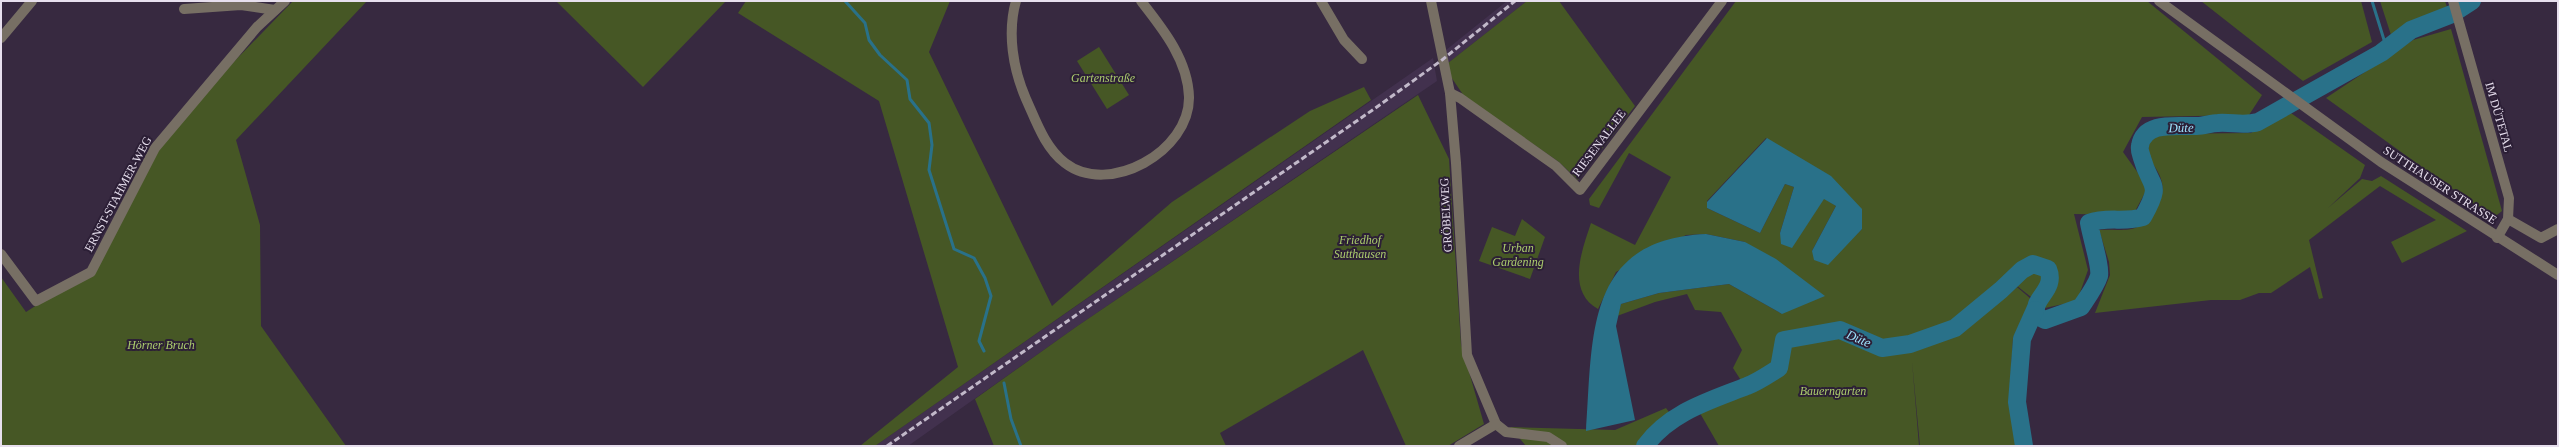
<svg xmlns="http://www.w3.org/2000/svg" width="2559" height="447" font-family="'Times New Roman',serif">
  <rect width="100%" height="100%" fill="#372940"/>
  <g fill="#42314e">
    <polygon points="1507,1 1527,1 1448,63 1446,50"/>
    <polygon points="1433,58 1437,81 1076,327 908,446 875,446"/>
  </g>
  <g fill="#465725" fill-rule="evenodd">
    <polygon points="293,1 367,1 236,140 260,225 261,326 346,446 1,446 1,277 26,312 100,264 155,143"/>
    <polygon points="556,1 726,1 643,87"/>
    <polygon points="746,1 950,1 929,52 1052,306 1172,202 1310,111 1364,87 1371,100 875,446 860,446 958,367 879,101 738,13"/>
    <polygon points="1527,1 1559,1 1635,106 1578,180 1559,162 1464,96 1451,77 1448,63"/>
    <path d="M1736,1H2147L2262,95L2249,115L2142,117L2123,152L2148,187L2133,215L2074,214L2088,270L2077,301L2045,308L2017,286L1967,318L1911,339L1883,345L1841,329L1783,339L1776,368L1744,385L1733,368L1742,350L1721,312L1695,310L1687,294L1655,302L1617,316L1621,304L1659,293L1729,284L1782,314L1745,242L1706,234L1686,235L1616,272L1598,309C1566,291 1582,250 1591,223L1635,245L1671,177L1629,153L1599,208L1590,205L1589,199ZM1766,138L1862,229L1845,245L1812,251L1836,206L1824,198L1792,247L1780,233L1794,187L1785,184L1760,233L1707,208V201Z"/>
    <polygon points="2201,1 2361,1 2372,42 2303,81"/>
    <polygon points="2380,1 2445,1 2447,7 2407,23 2391,35"/>
    <polygon points="2451,29 2502,211 2493,218 2326,98 2413,40"/>
    <polygon points="1099,47 1129,95 1107,109 1077,61"/>
    <polygon points="1418,95 1449,159 1461,344 1484,424 1448,446 1406,446 1363,350 1220,433 1226,446 994,446 975,399 1076,327"/>
    <path d="M2288,111L2365,165L2360,178L2328,208L2362,179L2372,181L2381,176L2467,231L2402,263L2391,242L2436,220L2380,186L2309,240L2323,298L2319,299L2310,267L2271,293H2259L2240,300H2211L2095,313L2110,275L2109,262L2099,230C2127,229 2139,235 2155,209C2160,202 2164,193 2162,183C2159,166 2146,164 2149,141L2159,134L2251,133Z"/>
    <polygon points="1522,219 1545,237 1530,279 1479,261 1492,227 1515,236"/>
    <polygon points="2017,287 2031,299 2013,338 2009,402 2016,446 1920,446 1912,361 1919,446 1719,446 1697,408 1715,399 1749,387 1782,370 1786,342 1840,333 1882,350 1910,346 1911,350 1960,335"/>
    <polygon points="1666,408 1675,420 1653,446 1526,446 1510,427 1615,430"/>
  </g>
  <g fill="#297189">
    <polygon points="1767,138 1831,176 1862,209 1862,229 1828,265 1814,260 1812,251 1836,206 1824,199 1792,248 1781,244 1780,233 1794,187 1785,184 1760,233 1707,208 1707,202"/>
    <path d="M1706,234L1745,242L1776,259L1825,296L1782,314L1729,284L1659,293L1621,304L1616,326L1635,420L1586,431C1593,338 1584,239 1706,234Z"/>
  </g>
  <g fill="none" stroke-linecap="round" stroke-linejoin="round">
    <g stroke="#297189" stroke-width="3">
      <polyline points="845,1 865,23 869,40 880,55 907,80 910,99 929,123 932,145 929,170 954,249 974,258 985,278 991,296 979,341 984,351"/>
      <polyline points="2372,1 2385,43 2381,53"/>
      <polyline points="1004,383 1011,419 1021,446"/>
    </g>
    <g stroke="#297189" stroke-width="18">
      <path d="M1645,446C1670,412 1709,401 1747,386C1758,382 1769,374 1779,368L1784,340L1840,330L1882,348L1910,344L1955,328L2001,290L2022,270L2033,264L2048,269C2057,291 2030,298 2037,316L2045,320L2081,307C2087,298 2096,286 2099,276C2101,266 2091,236 2089,223C2107,216 2125,223 2143,217C2163,181 2151,190 2142,158C2141,154 2139,150 2140,146C2144,120 2179,127 2197,126C2204,126 2211,123 2218,123C2232,122 2244,126 2258,122L2381,53L2411,30L2452,14L2472,1"/>
      <polyline points="2024,446 2017,402 2022,339 2035,310"/>
    </g>
    <g stroke="#776f64" stroke-width="10">
      <path d="M1016,1C1007,33 1013,69 1026,99C1036,121 1045,148 1065,163C1109,197 1190,151 1189,97C1188,60 1163,29 1141,1"/>
      <polyline points="1321,1 1344,40 1362,59"/>
      <polyline points="1431,1 1450,93 1456,163 1467,355 1496,424 1506,432 1548,437 1562,446"/>
      <polyline points="2159,1 2381,162 2558,275"/>
      <polyline points="2453,1 2509,198 2508,219 2497,238"/>
      <polyline points="184,9 241,5 275,10"/>
      <polyline points="1,38 32,1"/>
      <polyline points="1450,93 1460,98 1556,166 1580,190 1722,1"/>
      <polyline points="2508,219 2541,238 2558,229"/>
      <polyline points="1,254 36,301 91,272 155,148 257,27 285,1"/>
      <polyline points="1459,446 1496,424"/>
    </g>
    <polyline stroke="#c2b9ca" stroke-width="3" stroke-dasharray="6 3" stroke-linecap="butt" points="887,446 1374,109 1442,60 1515,1"/>
  </g>
  <g text-anchor="middle" stroke-width="4" stroke-linejoin="round" paint-order="stroke">
    <g font-size="12" font-style="italic" fill="#accd6d" stroke="#2c1f36">
      <text x="1103" y="82">Gartenstraße</text>
      <text x="1360" y="244">Friedhof<tspan x="1360" dy="14">Sutthausen</tspan></text>
      <text x="1518" y="252">Urban<tspan x="1518" dy="14">Gardening</tspan></text>
      <text x="161" y="349">Hörner Bruch</text>
      <text x="1833" y="395">Bauerngarten</text>
    </g>
    <g font-size="12" fill="#e7dfee" stroke="#2c1f36">
      <text transform="translate(2499 117) rotate(74)" y="4">IM DÜTETAL</text>
      <text transform="translate(1599 143) rotate(-53)" y="4">RIESENALLEE</text>
      <text transform="translate(2440 185) rotate(33)" y="4">SUTTHAUSER STRASSE</text>
      <text transform="translate(118 194) rotate(-62)" y="4">ERNST-STAHMER-WEG</text>
      <text transform="translate(1446 215) rotate(-93)" y="4">GRÖBELWEG</text>
    </g>
    <g font-size="13" font-style="italic" fill="#9ce0fb" stroke="#2c1f36">
      <text transform="translate(2181 127) rotate(-1)" y="5">Düte</text>
      <text transform="translate(1859 338) rotate(23)" y="5">Düte</text>
    </g>
  </g>
  <rect width="2559" height="447" fill="none" stroke="#e7dfee" stroke-width="4"/>
</svg>
